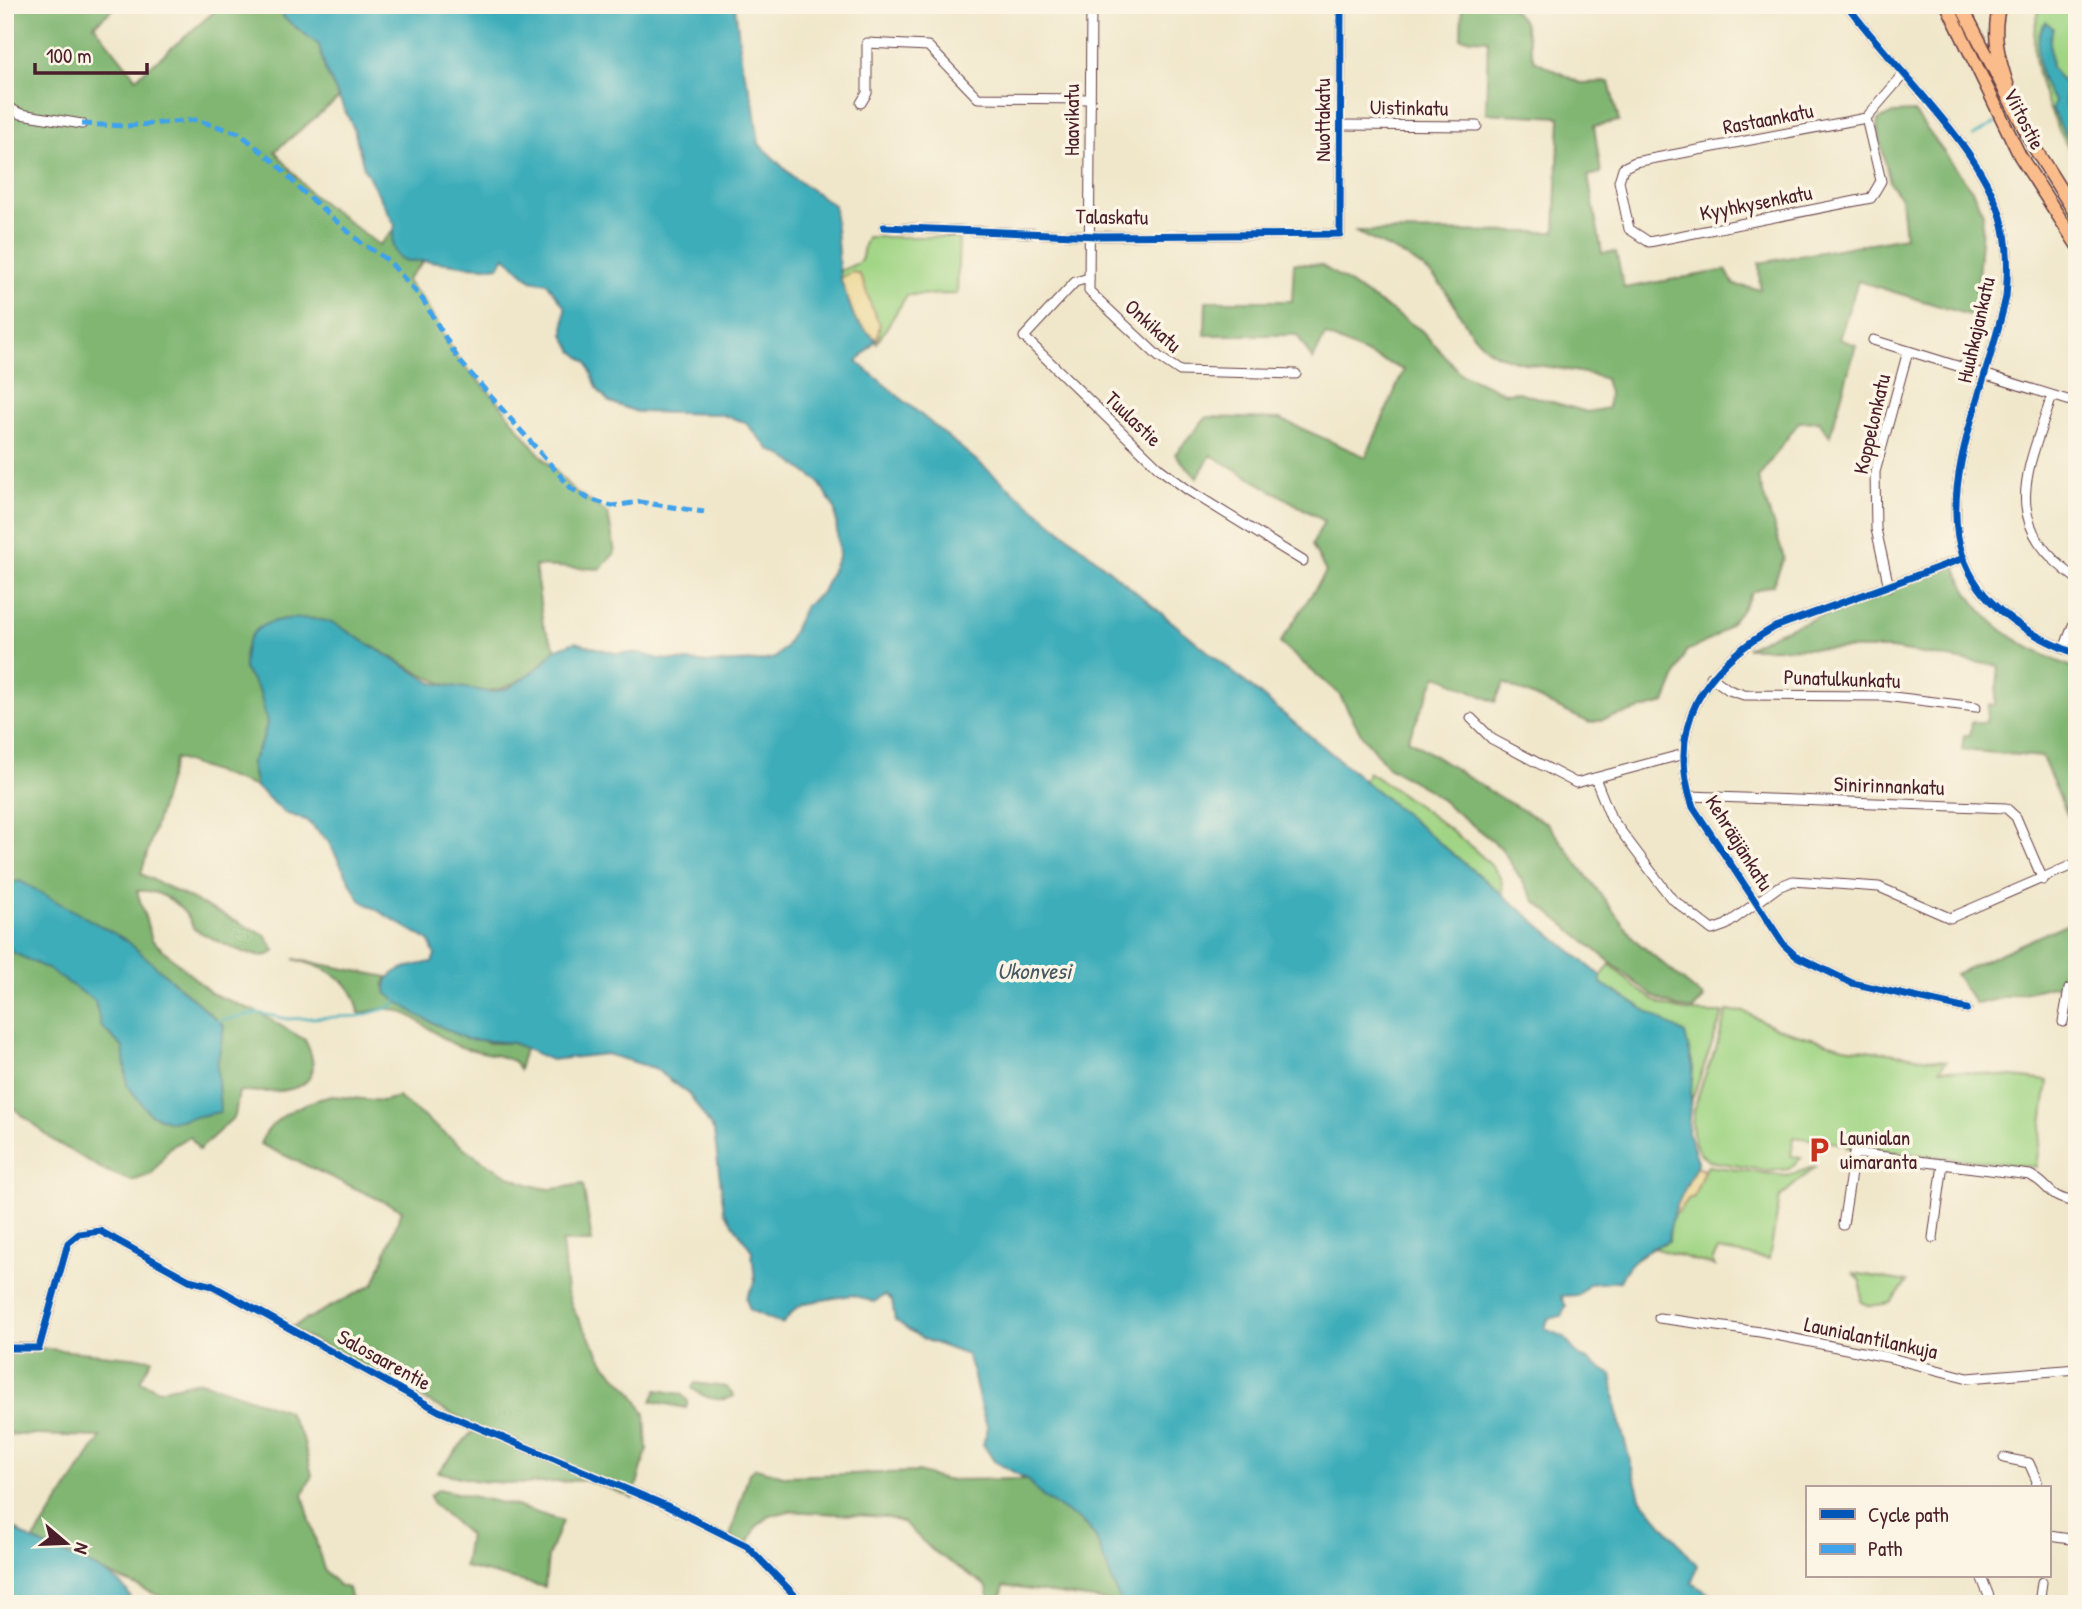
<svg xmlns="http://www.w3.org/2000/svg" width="2082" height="1609" font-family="'Patrick Hand',sans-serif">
  <rect width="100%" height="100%" fill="#fcf5e5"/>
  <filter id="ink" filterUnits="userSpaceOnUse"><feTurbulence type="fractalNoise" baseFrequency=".0143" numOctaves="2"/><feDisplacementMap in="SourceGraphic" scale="14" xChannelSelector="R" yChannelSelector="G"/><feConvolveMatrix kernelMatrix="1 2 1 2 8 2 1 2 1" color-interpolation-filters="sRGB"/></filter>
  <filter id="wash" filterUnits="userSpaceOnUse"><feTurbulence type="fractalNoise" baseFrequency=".00686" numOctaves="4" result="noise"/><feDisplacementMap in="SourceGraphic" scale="28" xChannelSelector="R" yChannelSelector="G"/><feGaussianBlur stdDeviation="1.57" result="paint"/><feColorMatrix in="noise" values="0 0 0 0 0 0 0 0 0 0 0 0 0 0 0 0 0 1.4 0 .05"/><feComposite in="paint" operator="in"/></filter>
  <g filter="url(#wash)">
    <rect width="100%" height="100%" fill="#f0e7cb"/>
    <g fill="#a1d585" stroke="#767a58" stroke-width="2">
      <path d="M2042,5H2077V164C2053,122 2018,53 2042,5Z"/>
      <path d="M867,237H959L957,294L907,295L877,343L872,333L856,321L840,278L839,271C873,258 856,263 867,237Z"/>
      <path d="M1368,772C1394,788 1492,855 1501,880C1503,887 1503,895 1504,902L1601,977L1610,964C1652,1003 1664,1014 1723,1013L1690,1105L1692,1061L1362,789Z"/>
      <path d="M1727,1011L1745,1012L1776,1028L1844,1047L1946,1061L1940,1069L2048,1081L2036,1167L1846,1147V1144L1794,1137L1791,1156L1801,1158L1789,1169L1769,1171L1709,1161C1673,1138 1705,1077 1716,1049C1720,1036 1723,1024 1727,1011Z"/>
      <polygon points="1708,1166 1787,1176 1816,1166 1780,1197 1769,1259 1718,1250 1712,1261 1715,1266 1653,1248 1627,1265 1620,1281 1588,1283 1673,1212 1677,1213 1689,1198 1693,1198 1704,1170"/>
      <polygon points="1854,1273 1907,1282 1890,1303 1870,1306 1861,1302 1861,1281"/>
    </g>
    <g fill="#80b672" stroke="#656a4e" stroke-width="2">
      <path d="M5,5H118L94,25L136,78L222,5H281L284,18L319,44L325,69L339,98L275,151L310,193L379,245L394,230L392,243L407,261H424L406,280L423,300L458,359L497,400L536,450L572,489L608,514L615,553L600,569L535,566L543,625L556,649C500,714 453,694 388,655C369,644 350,635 332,622L244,669L260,692L267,723L263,739L251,763L256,787L175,758L141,874L266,936L275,951C261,967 212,938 194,929C186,907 161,888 137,891L152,940L211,993L259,1013L305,1040C334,1096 275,1093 239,1091L235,1116L199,1150L190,1136L170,1147L152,1174L132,1181L104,1170L54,1141L5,1101Z"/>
      <path d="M1462,5H1509L1524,22L1534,60L1580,83L1609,82L1619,121L1594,126L1601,173L1588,176L1602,253L1616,252L1624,288L1726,270L1734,285L1760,289L1759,263L1905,237L1901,198L1890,183L1877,127L1878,120L1893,113L1914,112L1972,190L1983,213L1975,317L1858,281L1839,339L1856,345L1830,436L1819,421L1799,422L1758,478L1784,558L1773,585L1752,592C1737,622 1717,640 1686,651L1665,703L1590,723L1504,683L1495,702L1437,675L1408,739L1504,800L1547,823L1635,940L1704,998L1693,1010L1676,1007L1652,996L1535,901L1501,848L1430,791L1388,767L1363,737L1339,694L1280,643L1326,572L1312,545L1324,521L1211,455L1197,478L1175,454L1207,417L1280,419L1366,457L1404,370L1325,335L1313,360L1297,335H1205L1206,301H1292L1294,263L1321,265L1421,330L1461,374L1505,393L1518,392L1587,412L1608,408L1609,393L1605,379C1571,366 1526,369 1494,353C1465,338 1457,299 1434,277C1412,256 1381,245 1354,231L1555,232L1560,117L1486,113L1488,40L1461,38Z"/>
      <path d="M1955,565C1974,622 2024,649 2077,669V837L2042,757L1962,750L1964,735H1970L1972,722H1986L1989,705H1995L1999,666L1891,649L1747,648L1776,633Z"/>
      <polygon points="2077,919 2077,986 2053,986 1976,1004 1955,974"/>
      <path d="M294,959L388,977L384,985L488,1043H513L525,1048L519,1070L515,1062C493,1051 481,1054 458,1046C435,1038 412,1008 386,1009C377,1009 368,1012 359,1013C353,976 326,969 294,959Z"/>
      <path d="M332,1096L382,1101L398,1097C437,1126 501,1185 550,1189C560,1189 573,1185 583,1184L592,1242H562L567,1292L574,1311L605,1364L634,1395L645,1414L647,1450L633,1498L588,1480L524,1484L478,1481L438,1472L476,1427L290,1328L374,1284L402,1210L260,1144C271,1116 304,1102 332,1096Z"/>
      <polygon points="5,1348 39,1348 152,1359 140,1381 159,1390 200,1381 287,1411 303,1439 312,1475 303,1495 324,1570 340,1586 348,1588 352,1604 178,1604 33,1541 101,1437 5,1434"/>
      <path d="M695,1383L726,1387L734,1396C720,1403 703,1398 692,1388Z"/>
      <polygon points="657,1390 681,1394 688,1401 686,1408 652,1401"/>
      <path d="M756,1468L783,1476L918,1472L944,1480L1026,1479C1045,1500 1071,1509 1087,1527C1106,1546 1113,1578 1121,1603L1004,1586L999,1604H991L987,1587L980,1582L932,1550L904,1523L886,1517L789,1511L770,1516L756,1527L747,1546L730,1537L749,1473Z"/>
      <polygon points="438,1489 516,1506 562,1521 548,1557 545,1587 464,1567 469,1535 433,1504 430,1496"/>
    </g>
    <g fill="#eeda9e" stroke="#9c7c64" stroke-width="2">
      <path d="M852,272L859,274C869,290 867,304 880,324L877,341L856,321L840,278Z"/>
      <polygon points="1695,1167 1704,1170 1693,1198 1689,1198 1677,1213 1673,1212"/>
    </g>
    <g fill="#3eadba" stroke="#446672" stroke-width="2">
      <path d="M281,5H735L742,66L753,100L759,144L794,178L834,205L840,278L855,320L876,340L857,362L1601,976V983L1685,1034L1693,1067L1688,1133L1698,1161C1687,1188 1669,1212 1669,1241C1646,1250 1630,1258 1620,1281L1589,1284L1579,1295L1561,1296L1566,1307L1561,1316L1548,1319L1545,1329L1564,1337L1577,1354L1612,1375L1616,1409L1640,1498L1697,1565L1692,1583L1711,1595V1604H1121L1095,1536L1085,1524L1043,1497L1026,1479L994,1461L983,1444L988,1428C977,1404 977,1379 967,1355L921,1338L895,1320L892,1300L885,1295L874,1302L852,1295L805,1303L796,1308L782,1324L750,1310L746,1298L755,1282L752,1251L724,1211L714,1131L689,1094L654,1068L606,1054L551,1060L513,1043L466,1039L419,1016L387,994C380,968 413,966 432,962L435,955L429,941L360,900L328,841L306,820L285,813L256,787L251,763L263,739L267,723L260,692L244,669C244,662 244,654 246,647C255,613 305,616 332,622L433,683L491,692L509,688L543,664L554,650L575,642L615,653H640L659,659L711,663L761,661L775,658L786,646L805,606L822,592L839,555L835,509L818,481L784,456L770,450L745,422L719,414L637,412L609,402L598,390L587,362L573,351L564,335L565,307L547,283L531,280L505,257L499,266C472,270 445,260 418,261C411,261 403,262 398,256C390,247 393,236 395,225L364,168L354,129L325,69L319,45L284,18Z"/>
      <path d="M2046,22L2053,28L2050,38L2051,68L2065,84V103L2077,125V157L2052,110L2055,101C2039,87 2030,39 2046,22Z"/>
      <polygon points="20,881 126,940 224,1026 217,1066 220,1112 170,1122 150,1114 127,1085 123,1048 101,1026 95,1001 48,969 14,953 5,941 5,884"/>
      <path d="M5,1521C14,1527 22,1535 32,1540C59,1553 119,1570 131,1598L128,1604H5Z"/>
    </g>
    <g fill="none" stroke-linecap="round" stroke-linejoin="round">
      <g stroke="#3eadba" stroke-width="2.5">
        <polyline points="1973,136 1995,123"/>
        <polyline points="218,1021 259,1013 287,1019 359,1016 391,1007 397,1001"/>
      </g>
    </g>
  </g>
  <g filter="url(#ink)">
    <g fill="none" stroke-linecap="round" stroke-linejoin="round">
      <defs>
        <g id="minor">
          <polyline points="1091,5 1089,291 1159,357 1180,371 1296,374"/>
          <path d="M1847,5C1893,69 1978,142 2001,217C2009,243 2008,271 2006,297C1974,442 1881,579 2077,654"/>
          <polyline points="861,103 867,93 867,43 928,46 978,98 1089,99"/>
          <polyline points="5,106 21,114 82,124"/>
          <polyline points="1866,118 1881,181 1871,198 1649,242 1629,229 1619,181 1623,168 1635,162 1866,118 1903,75"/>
          <polyline points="1340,125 1477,126"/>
          <polyline points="884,227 1098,236 1340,234 1341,5"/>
          <polyline points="1089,278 1075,282 1024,337 1160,469 1188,490 1303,561"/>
          <polyline points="1873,340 2074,402"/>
          <path d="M2052,396C2027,473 1998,523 2077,579"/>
          <path d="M1964,558L1775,627C1705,666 1665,725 1693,807L1784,945L1796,956L1852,983L1967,1009"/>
          <polyline points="1889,587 1876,529 1875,472 1908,351"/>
          <polyline points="2064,649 2077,615"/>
          <polyline points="1711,677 1729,690 1744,695 1885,696 1976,707"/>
          <polyline points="1471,718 1492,739 1576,783 1684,754"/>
          <polyline points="1595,778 1611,818 1671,898 1712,930 1726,925 1778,887 1793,881 1879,887 1950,918 2077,863"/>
          <polyline points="1690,796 2006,808 2016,817 2043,880"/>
          <polyline points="2063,1022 2069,989 2077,990"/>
          <path d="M1843,1225L1854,1153L2030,1175C2052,1186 2046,1198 2077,1202"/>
          <polyline points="1933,1238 1943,1164"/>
          <polyline points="1659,1318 1760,1332 1887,1357 1968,1378 2077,1369"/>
          <polyline points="5,1348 39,1348 68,1243 79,1234 100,1231 189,1280 213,1286 439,1411 667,1506 747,1546 803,1604"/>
          <polyline points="2004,1458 2029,1463 2037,1481 2036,1488"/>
          <polyline points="2049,1536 2077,1540"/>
          <polyline points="1981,1576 1992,1604"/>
          <polyline points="2039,1604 2042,1582"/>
        </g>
        <g id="highway">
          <polyline points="1947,5 2020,156 2077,245"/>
          <polyline points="1961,5 2034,147 2077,216"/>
          <path d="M2000,5C1991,33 1999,60 2008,87"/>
        </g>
      </defs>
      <use href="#minor" stroke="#633d43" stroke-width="11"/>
      <use href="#highway" stroke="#633d43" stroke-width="15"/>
      <use href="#minor" stroke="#fff" stroke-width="9"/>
      <use href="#highway" stroke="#fabc8b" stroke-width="12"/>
      <polyline stroke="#40a2eb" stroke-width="5" stroke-dasharray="10 5" stroke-linecap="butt" points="82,124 126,126 196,120 239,133 277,164 299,188 360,242 389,261 423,300 458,359 572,489 589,499 612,506 640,502 704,512"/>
      <defs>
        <g id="cycleway">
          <path d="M1847,5C1893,69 1978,142 2001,217C2009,243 2008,271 2006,297C1974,442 1881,579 2077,654"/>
          <polyline points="884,227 1098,236 1340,234 1341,5"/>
          <path d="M1964,558L1775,627C1705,666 1665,725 1693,807L1784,945L1796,956L1852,983L1967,1009"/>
          <polyline points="5,1348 39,1348 68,1243 79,1234 100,1231 189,1280 213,1286 439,1411 667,1506 747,1546 803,1604"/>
        </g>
      </defs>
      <use href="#cycleway" stroke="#fcf5e5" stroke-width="11"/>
      <use href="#cycleway" stroke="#0057b8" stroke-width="7"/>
    </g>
  </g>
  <defs>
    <symbol id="parking-bare" viewBox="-9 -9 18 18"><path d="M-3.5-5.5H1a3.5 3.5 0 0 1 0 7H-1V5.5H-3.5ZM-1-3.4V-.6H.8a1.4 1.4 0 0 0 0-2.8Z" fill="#c8321e" stroke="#fcf5e5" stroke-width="2.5" paint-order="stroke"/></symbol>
  </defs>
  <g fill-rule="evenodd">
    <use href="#parking-bare" x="1800" y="1131" width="38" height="38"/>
  </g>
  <g text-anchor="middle" stroke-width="7" stroke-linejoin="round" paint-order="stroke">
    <g font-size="21" fill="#4a1f2b" stroke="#fcf5e5">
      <text transform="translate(1409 108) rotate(1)" y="7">Uistinkatu</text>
      <text transform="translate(1768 119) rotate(-11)" y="7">Rastaankatu</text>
      <text transform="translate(2024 119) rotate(63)" y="7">Viitostie</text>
      <text transform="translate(1072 120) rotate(-90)" y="7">Haavikatu</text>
      <text transform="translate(1323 120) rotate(-90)" y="7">Nuottakatu</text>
      <text transform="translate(1756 203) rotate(-11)" y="7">Kyyhkysenkatu</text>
      <text transform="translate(1112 217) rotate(1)" y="7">Talaskatu</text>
      <text transform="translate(1153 326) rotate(42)" y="7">Onkikatu</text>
      <text transform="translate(1976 330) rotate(-77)" y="7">Huuhkajankatu</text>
      <text transform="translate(1133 419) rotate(44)" y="7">Tuulastie</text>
      <text transform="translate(1872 424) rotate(-77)" y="7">Koppelonkatu</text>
      <text transform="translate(1842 679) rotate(2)" y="7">Punatulkunkatu</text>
      <text transform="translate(1889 786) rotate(2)" y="7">Sinirinnankatu</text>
      <text transform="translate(1739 843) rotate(58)" y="7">Kehrääjänkatu</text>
      <text transform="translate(1871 1338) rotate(12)" y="7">Launialantilankuja</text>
      <text transform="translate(384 1360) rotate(29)" y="7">Salosaarentie</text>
    </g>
    <g font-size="21" fill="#4a1f2b" stroke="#fcf5e5" text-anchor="start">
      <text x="1840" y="1145">Launialan<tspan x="1840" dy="24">uimaranta</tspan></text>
    </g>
    <g font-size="23" font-style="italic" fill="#455864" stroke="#fcf5e5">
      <text x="1034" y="979">Ukonvesi</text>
    </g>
  </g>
  <rect width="2082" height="1609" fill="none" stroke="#fcf5e5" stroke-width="28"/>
  <rect x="1806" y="1486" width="245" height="91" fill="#fcf5e5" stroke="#b59f9b" stroke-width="2"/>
  <rect x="1820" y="1509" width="35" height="10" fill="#0057b8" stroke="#b59f9b" stroke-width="2"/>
  <text x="1868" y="1522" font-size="21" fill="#4a1f2b">Cycle path</text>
  <rect x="1820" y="1544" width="35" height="10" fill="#40a2eb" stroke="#b59f9b" stroke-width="2"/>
  <text x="1868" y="1556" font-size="21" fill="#4a1f2b">Path</text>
  <g transform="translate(66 1543) rotate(109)" stroke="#fcf5e5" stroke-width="5" paint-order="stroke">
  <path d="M0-5L12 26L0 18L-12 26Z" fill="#4a1f2b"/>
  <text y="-10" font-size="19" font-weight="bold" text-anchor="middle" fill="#4a1f2b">N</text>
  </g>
  <path d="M35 63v10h112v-10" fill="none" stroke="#4a1f2b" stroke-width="3.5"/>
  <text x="46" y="63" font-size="21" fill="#4a1f2b" stroke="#fcf5e5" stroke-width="5" paint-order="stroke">100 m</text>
</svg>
